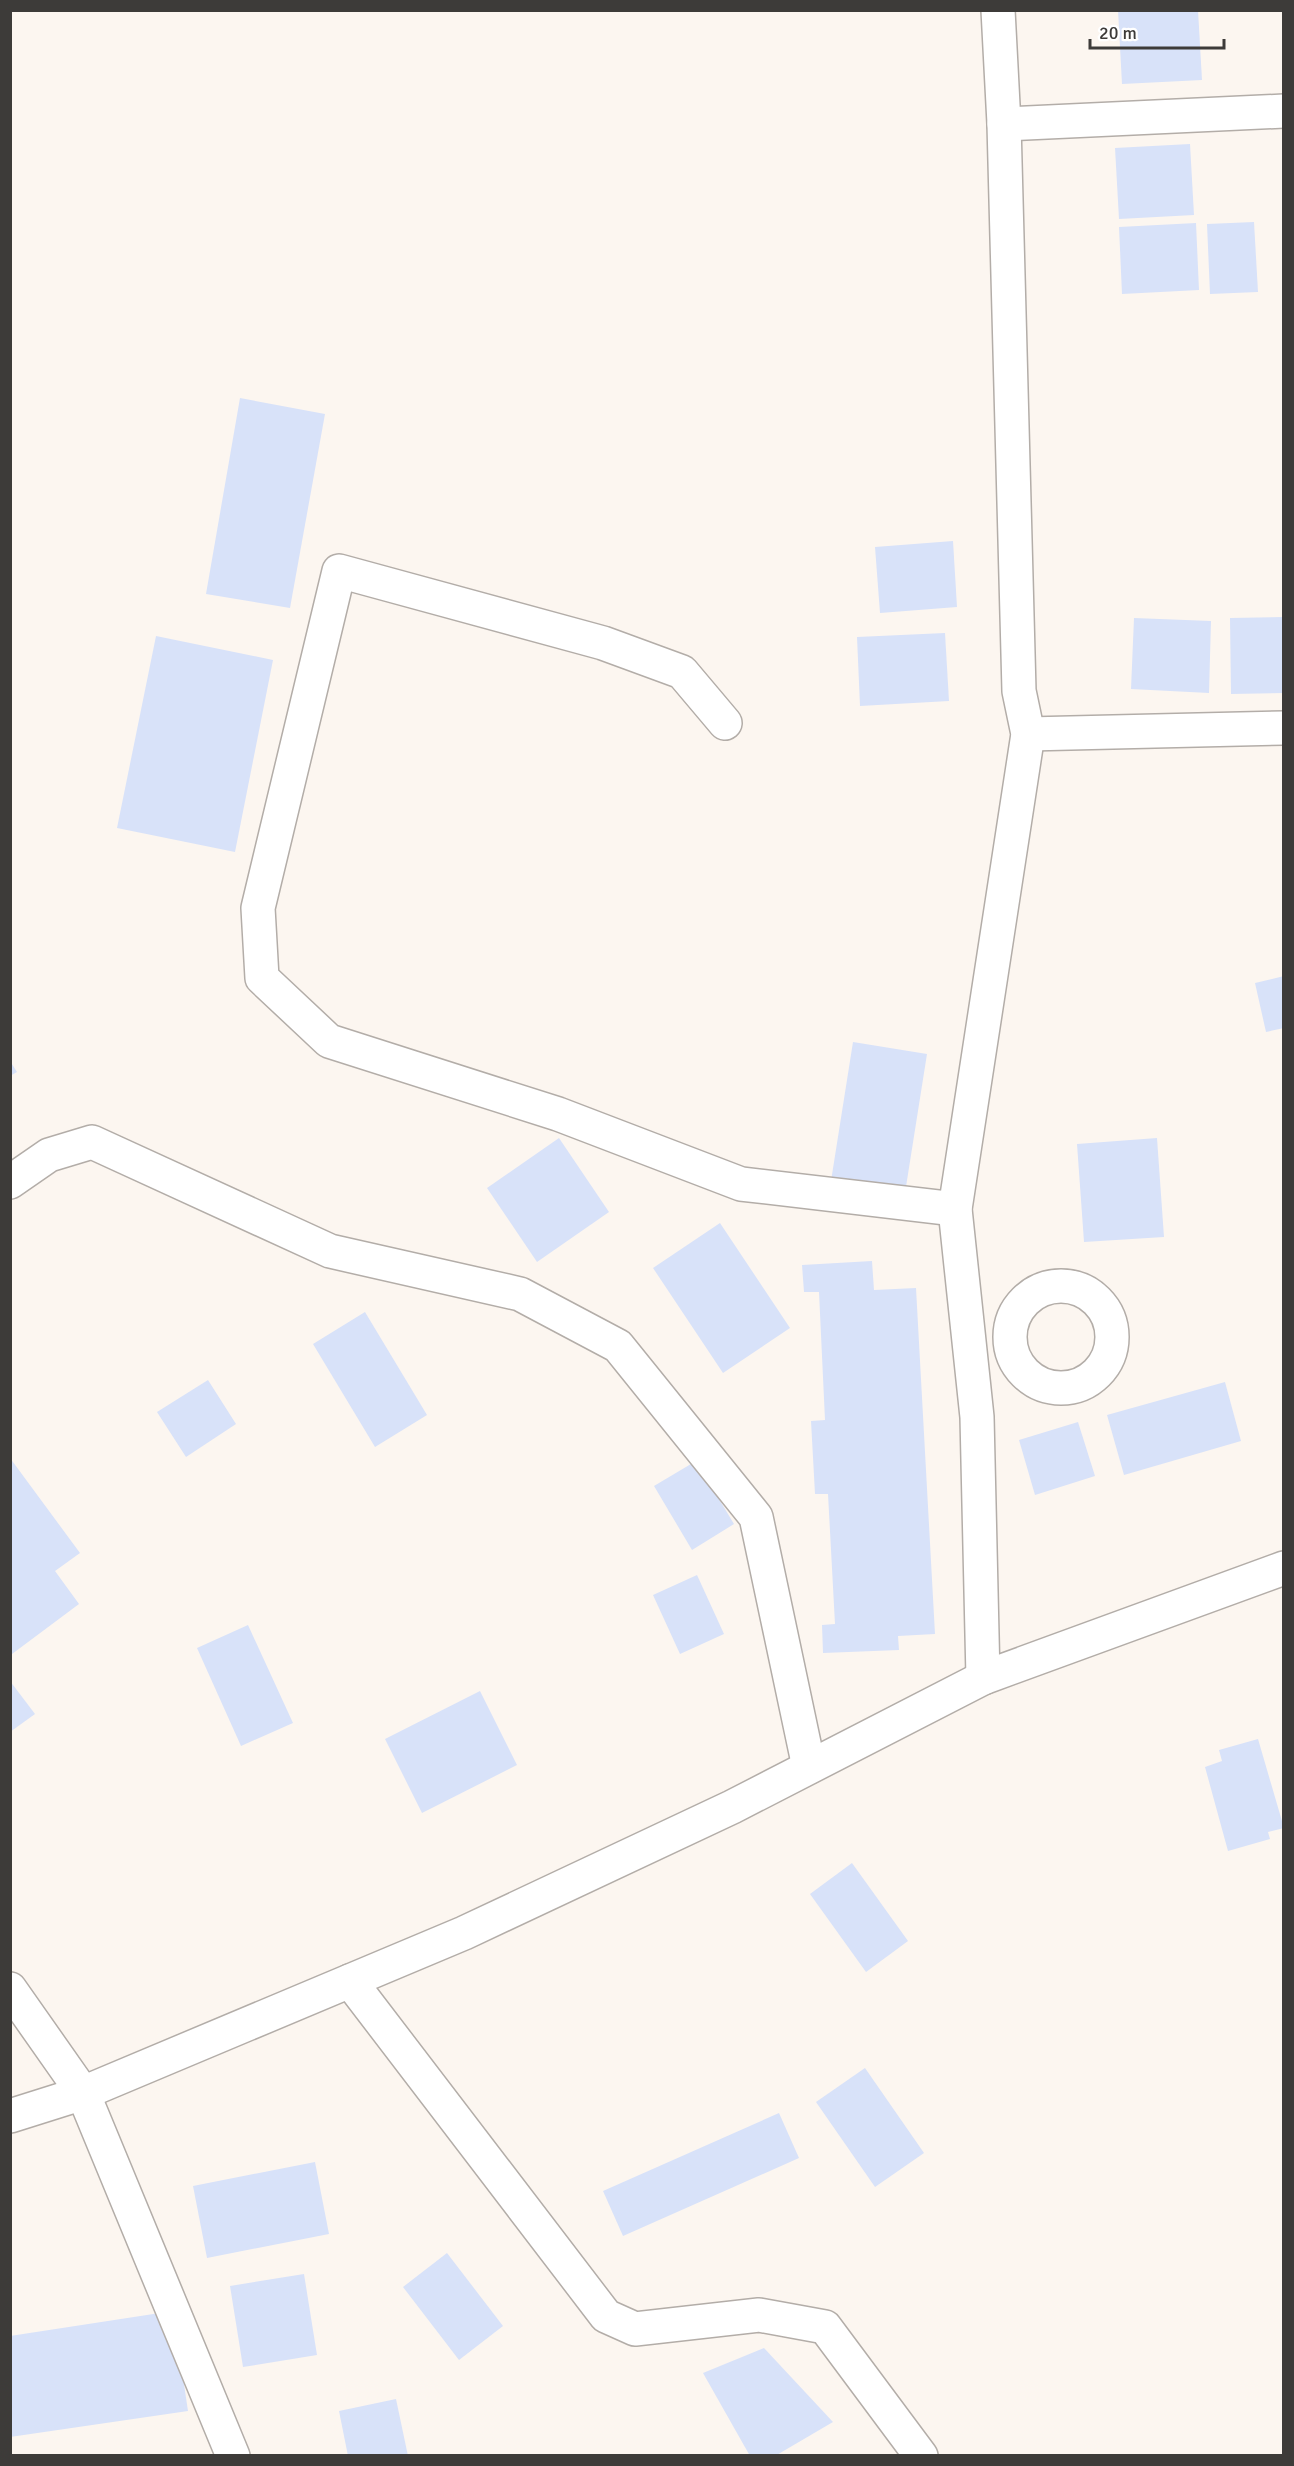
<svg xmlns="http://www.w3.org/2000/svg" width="1294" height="2466" font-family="Signika,sans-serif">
  <rect width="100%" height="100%" fill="#fcf6f0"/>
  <g fill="#d8e2f9">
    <polygon points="1118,10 1198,10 1202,80 1122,84"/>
    <polygon points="1190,144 1194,215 1119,219 1115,148"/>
    <polygon points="1254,222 1258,292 1210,294 1207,224"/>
    <polygon points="1196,223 1199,290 1122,294 1119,227"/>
    <polygon points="240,398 325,414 290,608 206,594"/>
    <polygon points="953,541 957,607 880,613 875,547"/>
    <polygon points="1284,617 1284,693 1231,694 1230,618"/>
    <polygon points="1134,618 1211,621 1209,693 1131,689"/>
    <polygon points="945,633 949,701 860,706 857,637"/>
    <polygon points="156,636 273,660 235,852 117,828"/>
    <polygon points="1284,976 1284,1028 1266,1032 1255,983"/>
    <polygon points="853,1042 927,1054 905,1193 831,1181"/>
    <polygon points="10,1061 17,1072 10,1076"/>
    <polygon points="559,1138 609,1212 537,1262 487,1188"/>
    <polygon points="1157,1138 1164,1237 1084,1242 1077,1144"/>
    <polygon points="720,1223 790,1328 723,1373 653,1268"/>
    <polygon points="872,1261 874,1290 916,1288 935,1634 898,1636 899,1650 823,1653 822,1625 835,1624 828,1494 815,1494 811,1421 825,1420 819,1292 804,1292 802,1265"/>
    <polygon points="365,1312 427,1415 375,1447 313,1344"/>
    <polygon points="208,1380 236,1424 186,1457 157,1412"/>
    <polygon points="1225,1382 1241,1441 1124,1475 1107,1415"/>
    <polygon points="1078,1422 1095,1476 1035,1495 1019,1440"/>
    <polygon points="10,1458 80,1553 55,1571 79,1604 12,1654"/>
    <polygon points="696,1461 734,1524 692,1550 654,1486"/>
    <polygon points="697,1575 724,1634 680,1654 653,1595"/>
    <polygon points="248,1625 293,1723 241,1746 197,1648"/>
    <polygon points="10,1681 35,1714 10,1732"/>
    <polygon points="480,1691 517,1765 422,1813 385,1739"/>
    <polygon points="1258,1739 1284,1828 1268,1832 1270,1839 1228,1851 1205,1767 1222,1761 1219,1750"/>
    <polygon points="852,1863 908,1941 866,1972 810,1894"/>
    <polygon points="865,2068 924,2153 875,2187 816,2102"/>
    <polygon points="779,2113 799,2158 623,2236 603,2191"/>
    <polygon points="315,2162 329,2234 207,2258 193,2186"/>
    <polygon points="447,2253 503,2326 459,2360 403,2287"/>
    <polygon points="304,2274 317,2355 243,2367 230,2286"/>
    <polygon points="173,2311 188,2411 10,2437 10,2336"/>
    <polygon points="764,2348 833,2422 775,2456 750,2456 703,2373"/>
    <polygon points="396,2399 408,2456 348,2456 339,2411"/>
  </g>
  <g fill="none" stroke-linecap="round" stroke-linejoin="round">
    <defs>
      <g id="street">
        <polyline points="1004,124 1284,111"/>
        <polyline points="725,723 682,672 603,643 339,571 258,908 262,978 329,1041 558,1114 741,1184 955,1209"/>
        <polyline points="1028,734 1284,728"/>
        <polyline points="10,1182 49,1155 92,1142 330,1251 520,1294 618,1346 756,1517 809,1767"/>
        <circle cx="1061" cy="1337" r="51"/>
        <polyline points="983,1678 977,1417 955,1209 1028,734 1019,691 1004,124 998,10"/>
        <polyline points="350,1981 606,2316 635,2329 759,2315 825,2327 921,2456"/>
        <polyline points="10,1989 83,2093 233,2456"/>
      </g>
      <polyline id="secondary" points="10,2116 83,2093 464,1933 732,1807 983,1678 1284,1568"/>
    </defs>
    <use href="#street" stroke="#b3ada8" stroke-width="36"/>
    <use href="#secondary" stroke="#b3ada8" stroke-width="36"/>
    <use href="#street" stroke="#fff" stroke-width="33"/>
    <use href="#secondary" stroke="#fff" stroke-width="33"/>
  </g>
  <rect width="1294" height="2466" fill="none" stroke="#3d3b39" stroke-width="24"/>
  <path d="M1090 39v9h134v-9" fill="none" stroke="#3d3b39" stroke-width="3"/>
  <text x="1099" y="39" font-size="18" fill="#3d3b39" stroke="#ffffff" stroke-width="4.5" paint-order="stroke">20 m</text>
</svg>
